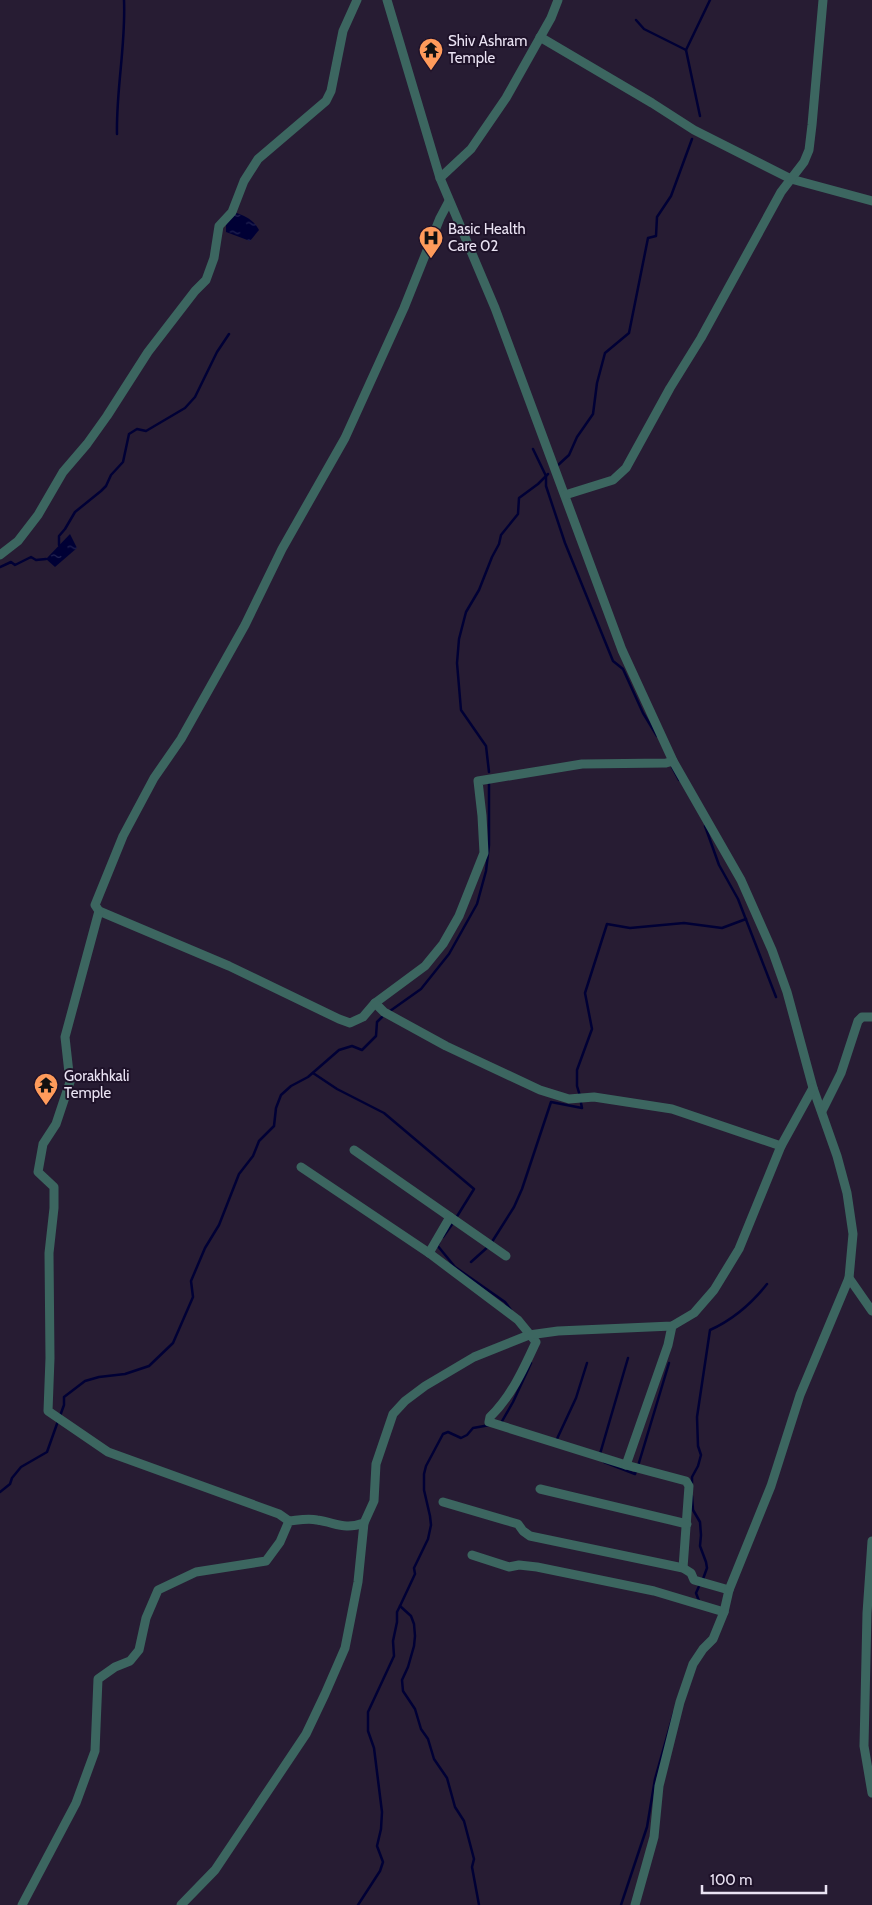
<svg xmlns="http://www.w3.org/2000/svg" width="872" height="1905" font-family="Cabin,sans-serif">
  <defs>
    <pattern id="water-ripples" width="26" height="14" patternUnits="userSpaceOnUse" patternTransform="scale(1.25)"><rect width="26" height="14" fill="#000035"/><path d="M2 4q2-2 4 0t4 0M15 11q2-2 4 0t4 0" fill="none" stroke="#252553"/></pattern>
  </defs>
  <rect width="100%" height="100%" fill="#271c33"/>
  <g fill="url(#water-ripples)">
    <path d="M234,212C245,216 253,219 259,230L250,241L226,232V225Z"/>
    <polygon points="70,534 77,548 55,567 46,559"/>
  </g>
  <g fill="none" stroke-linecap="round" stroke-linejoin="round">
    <g stroke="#000035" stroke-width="2.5">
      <polyline points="636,20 644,29 686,50 700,116"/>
      <polyline points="686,50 710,0"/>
      <path d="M117,134C116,89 126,45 124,0"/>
      <polyline points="533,449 546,476 546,486 565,543 613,661 623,669 643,713 657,736"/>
      <polyline points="557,466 569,455 577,437 593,414 597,383 605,353 629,333 648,238 656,236 657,217 671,196 692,139"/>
      <polyline points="59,545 59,536 65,529 75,512 101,491 106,486 111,475 123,462 129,434 137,429 146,431 185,408 195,397 217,352 229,334"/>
      <polyline points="0,567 11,562 15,565 31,557 36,560 46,559"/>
      <polyline points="672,767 679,780"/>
      <polyline points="489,772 486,746 461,710 457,663 459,639 466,612 479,590 492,557 499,544 501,535 518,514 519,498 538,484 548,474"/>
      <polyline points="705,826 719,865 738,899 776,997"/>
      <polyline points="390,1011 421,989 449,954 477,904 486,871 489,845 489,784"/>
      <polyline points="313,1073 337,1089 384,1113 474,1189 456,1218"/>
      <polyline points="580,1096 577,1086 577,1070 592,1029 585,993 607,924 630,928 684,923 722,928 746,919"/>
      <polyline points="443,1237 453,1223"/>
      <polyline points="439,1243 437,1245 455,1267 505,1302 511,1310"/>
      <polyline points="471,1262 490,1245 514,1207 522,1189 551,1102 582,1108 581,1103"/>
      <polyline points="60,1416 64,1405 64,1397 85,1381 99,1377 125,1374 149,1366 173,1343 193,1297 191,1281 205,1248 219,1225 239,1174 253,1156 259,1141 274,1126 276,1108 281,1095 291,1086 308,1077 339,1050 352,1046 362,1050 376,1036 377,1022 382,1017"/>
      <polyline points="501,1423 513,1402 531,1363"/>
      <polyline points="556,1441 576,1398 587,1363"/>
      <polyline points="600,1454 628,1358"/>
      <polyline points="604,1462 635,1474 636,1471"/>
      <polyline points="638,1466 669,1363"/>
      <path d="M692,1483V1477L698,1466L701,1455L698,1446L697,1417L710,1330C732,1320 752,1303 767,1284"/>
      <polyline points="0,1492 10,1484 12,1478 21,1467 47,1452 58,1421"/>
      <polyline points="692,1496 693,1510 700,1522 701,1535 700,1546 706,1562 707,1568 703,1579"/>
      <polyline points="699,1601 696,1593 700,1584"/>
      <polyline points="358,1905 380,1871 383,1862 377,1846 381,1829 382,1812 374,1748 368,1731 368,1712 394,1656 393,1641 397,1622 397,1612 400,1606"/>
      <polyline points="479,1905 472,1867 474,1859 464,1821 455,1807 447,1778 434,1759 428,1739 421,1729 415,1709 403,1691 402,1680 408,1667 414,1646 415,1636 414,1624 411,1616 400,1606 415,1574 414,1568 428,1539 431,1525 430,1516 424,1490 424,1474 426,1466 443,1434 448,1432 461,1438 467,1435 473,1428 490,1425"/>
      <polyline points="621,1905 647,1827 655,1779 674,1712"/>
    </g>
    <g stroke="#3c6660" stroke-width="9">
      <polyline points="387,0 440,178 495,308 622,650 673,761 741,880 772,950 787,992 813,1088 837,1156 847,1193 853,1234 849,1278 872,1311"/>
      <polyline points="540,37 652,103 694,130 791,179 872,201"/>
      <polyline points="440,178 471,149 506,98 551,18 558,0"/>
      <polyline points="565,495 613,480 626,468 670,388 701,338 781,192 804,162 809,150 812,125 823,0"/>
      <polyline points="0,555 18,541 38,515 63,472 87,444 107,416 148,352 195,291 206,280 214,258 219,226 232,212 244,181 258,159 326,101 331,91 343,31 357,0"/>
      <polyline points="99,911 229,966 339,1019 350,1023 363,1017 375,1003 425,966 443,944 459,916 484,853 482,816 478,781 582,764 666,763 673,761"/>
      <polyline points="375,1003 384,1012 446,1046 540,1090 569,1099 594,1097 672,1109 781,1146"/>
      <polyline points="822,1111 841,1073 858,1021 862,1017 872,1017"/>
      <polyline points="354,1150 506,1256"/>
      <path d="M301,1167L429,1253L518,1320L536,1342C524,1368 511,1397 490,1417L489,1422L626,1465L686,1481L689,1486L683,1568"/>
      <polyline points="429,1253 450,1217"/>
      <polyline points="626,1465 668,1345 672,1326"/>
      <polyline points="540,1489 687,1524"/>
      <polyline points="443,1502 518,1524 523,1531 530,1536 683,1568 691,1573 694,1580 729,1590"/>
      <polyline points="289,1521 279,1514 108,1452 48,1411 50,1358 49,1253 54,1208 54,1187 38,1172 43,1144 56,1124 70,1082 65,1037 99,911 95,905 123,836 154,778 181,739 245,625 282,549 345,438 404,308 440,218 449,201"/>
      <polyline points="872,1541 867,1613 864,1746 872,1793"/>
      <polyline points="472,1555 509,1567 519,1565 537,1567 654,1591 724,1612"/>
      <path d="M22,1905L76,1803L95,1751L98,1679L115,1667L130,1661L139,1650L146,1618L158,1590L196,1572L266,1561L280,1542L289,1521C299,1520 308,1518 317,1520C337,1523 344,1530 364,1523L374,1501L376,1464L393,1414L405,1401L425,1386L474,1357L529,1335L558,1331L672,1326L694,1313L714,1290L739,1249L781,1146L813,1088"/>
      <polyline points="181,1905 215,1870 306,1734 325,1694 345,1648 358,1582 364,1523"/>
      <polyline points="635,1905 654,1837 659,1786 680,1702 693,1664 703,1649 713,1639 724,1612 729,1590 771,1486 800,1395 849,1278"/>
    </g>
  </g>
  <defs>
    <symbol id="temple-pin" viewBox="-11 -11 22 30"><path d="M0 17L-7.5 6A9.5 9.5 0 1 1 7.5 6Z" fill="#ff9b5b" stroke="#1e1229"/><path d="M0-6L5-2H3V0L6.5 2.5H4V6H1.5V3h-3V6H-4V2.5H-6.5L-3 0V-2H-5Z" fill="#111"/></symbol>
    <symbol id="hospital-pin" viewBox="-11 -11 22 30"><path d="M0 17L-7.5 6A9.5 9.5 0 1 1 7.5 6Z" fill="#ff9b5b" stroke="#1e1229"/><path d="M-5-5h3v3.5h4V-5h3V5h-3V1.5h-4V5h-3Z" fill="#111"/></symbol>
  </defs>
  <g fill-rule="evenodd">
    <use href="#temple-pin" x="417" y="36" width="28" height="38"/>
    <use href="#hospital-pin" x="417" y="224" width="28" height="38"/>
    <use href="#temple-pin" x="32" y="1071" width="28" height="38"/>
  </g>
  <g text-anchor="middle" stroke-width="4" stroke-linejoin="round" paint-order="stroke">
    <g font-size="15" fill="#eae3f3" stroke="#1e1229" text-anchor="start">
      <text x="448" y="46">Shiv Ashram<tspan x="448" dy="17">Temple</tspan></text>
      <text x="448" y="234">Basic Health<tspan x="448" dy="17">Care 02</tspan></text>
      <text x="64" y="1081">Gorakhkali<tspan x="64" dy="17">Temple</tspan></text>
    </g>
  </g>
  <path d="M702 1885v8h124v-8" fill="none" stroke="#eae3f3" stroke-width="2.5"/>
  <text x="710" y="1885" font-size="15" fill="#eae3f3" stroke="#1e1229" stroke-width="4" paint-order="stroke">100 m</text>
</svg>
